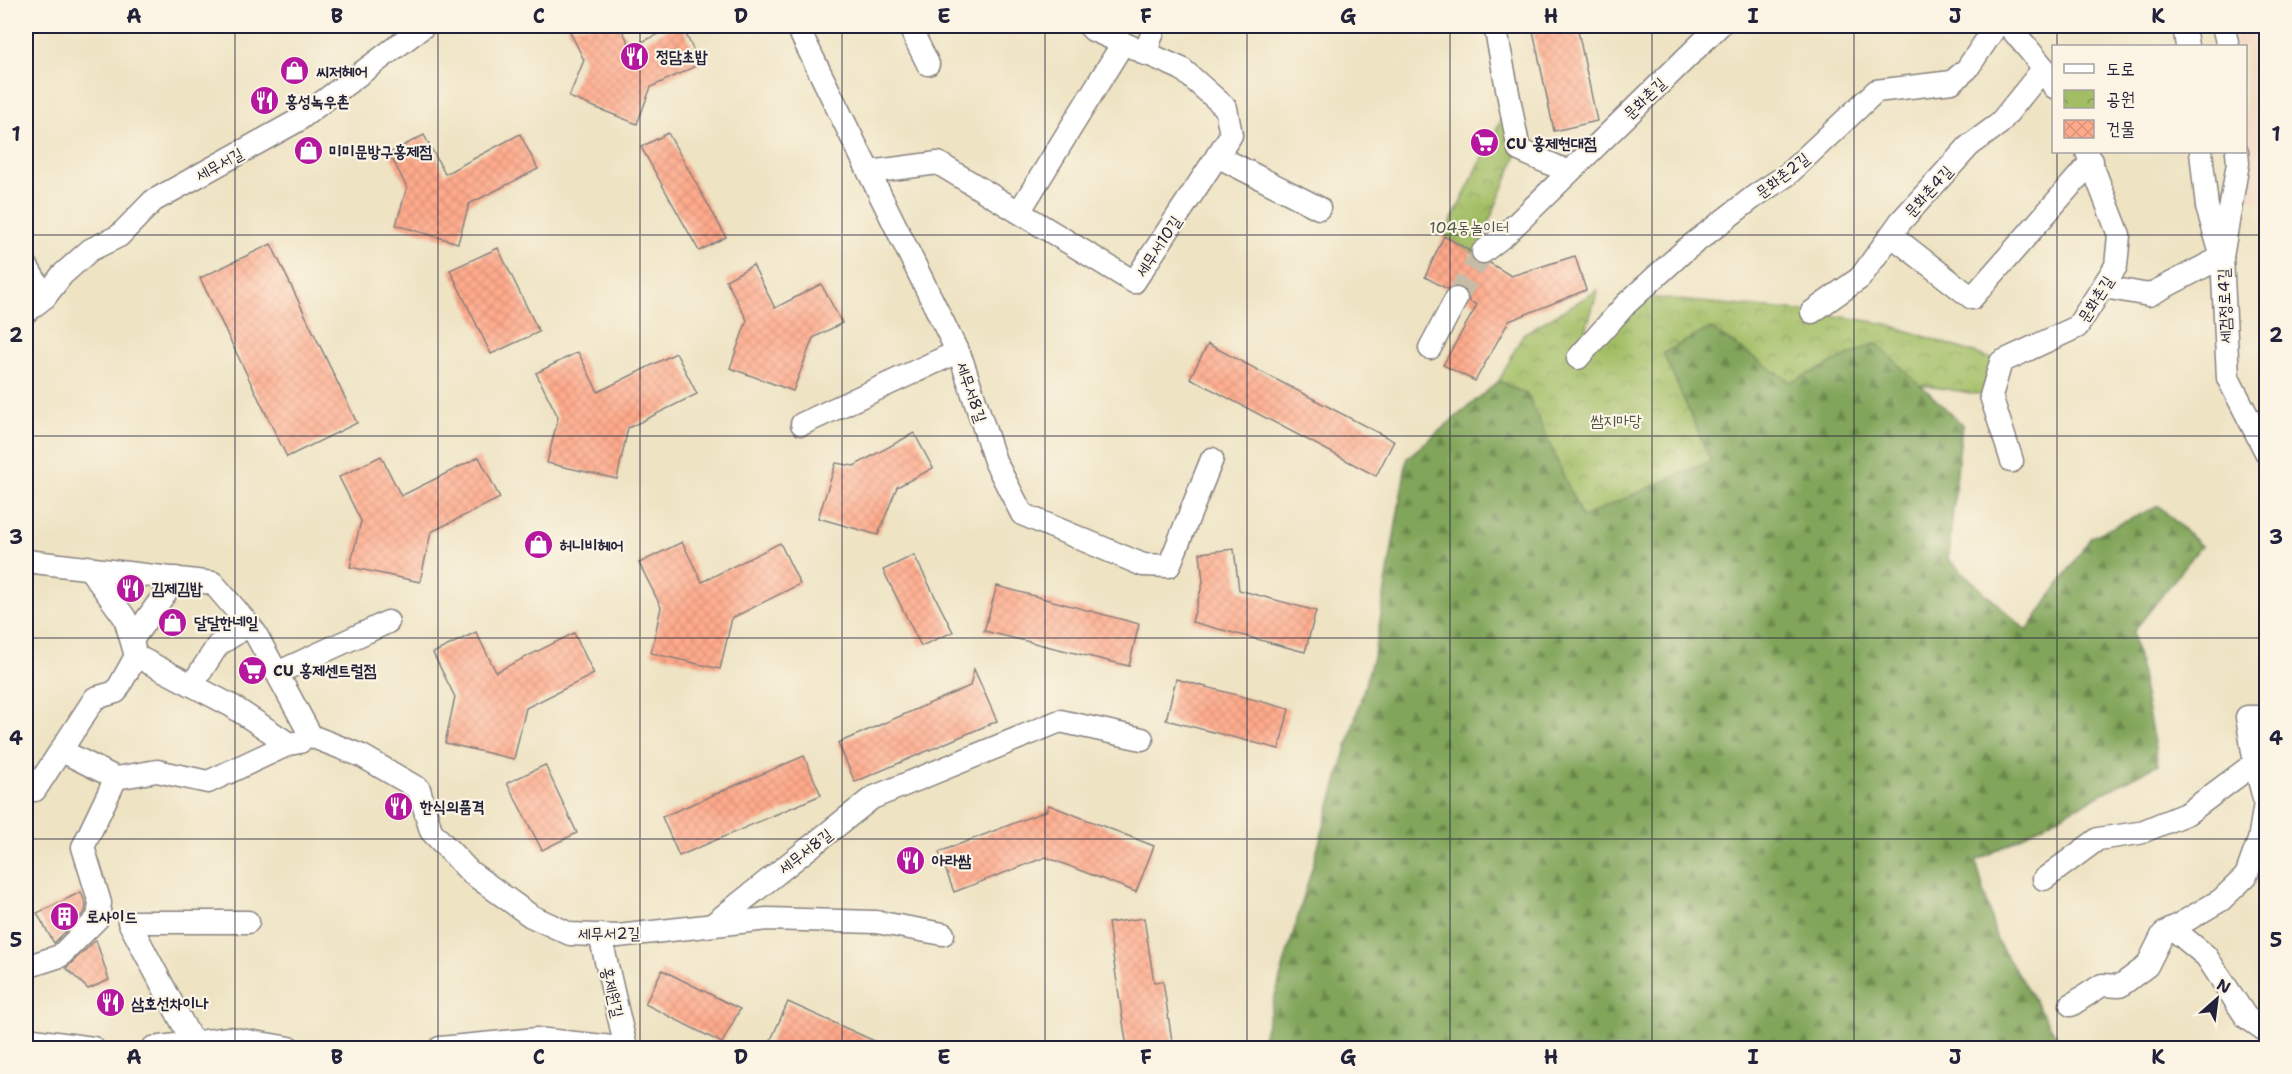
<svg xmlns="http://www.w3.org/2000/svg" width="2292" height="1074" font-family="'Shantell Sans','Poor Story',sans-serif">
  <defs>
    <pattern id="forest-firs" width="22" height="20" patternUnits="userSpaceOnUse" patternTransform="scale(1.5)"><rect width="22" height="20" fill="#81a55a"/><path d="M5 1l3.5 6h-7zM16 11l3.5 6h-7z" fill="#69864c"/></pattern>
    <pattern id="park-crowns" width="20" height="18" patternUnits="userSpaceOnUse" patternTransform="scale(1.5)"><rect width="20" height="18" fill="#a2be65"/><path d="M2 6a3 3 0 1 1 6 0M12 15a3 3 0 1 1 6 0" fill="none" stroke="#849a54"/></pattern>
    <pattern id="building-cross-hatch" width="8" height="8" patternUnits="userSpaceOnUse" patternTransform="scale(1.5)"><rect width="8" height="8" fill="#ffaa8b"/><path d="M0 0l8 8M0 8l8-8" fill="none" stroke="#da9279"/></pattern>
  </defs>
  <rect width="100%" height="100%" fill="#fcf5e5"/>
  <filter id="ink" filterUnits="userSpaceOnUse"><feTurbulence type="fractalNoise" baseFrequency=".0167" numOctaves="2"/><feDisplacementMap in="SourceGraphic" scale="12" xChannelSelector="R" yChannelSelector="G"/><feConvolveMatrix kernelMatrix="1 2 1 2 8 2 1 2 1" color-interpolation-filters="sRGB"/></filter>
  <filter id="wash" filterUnits="userSpaceOnUse"><feTurbulence type="fractalNoise" baseFrequency=".008" numOctaves="4" result="noise"/><feDisplacementMap in="SourceGraphic" scale="24" xChannelSelector="R" yChannelSelector="G"/><feGaussianBlur stdDeviation="1.35" result="paint"/><feColorMatrix in="noise" values="0 0 0 0 0 0 0 0 0 0 0 0 0 0 0 0 0 1.4 0 .05"/><feComposite in="paint" operator="in"/></filter>
  <g filter="url(#wash)">
    <rect width="100%" height="100%" fill="#eee3c3"/>
    <polygon fill="#f3d4bf" points="2232,26 2266,26 2266,204 2246,198 2246,46 2237,46"/>
    <polygon fill="url(#forest-firs)" stroke="#52644a" stroke-width="1.5" points="1710,328 1791,382 1876,343 1962,424 1948,559 2027,631 2091,537 2159,506 2201,546 2133,632 2158,764 1976,861 1997,941 2064,1048 1260,1048 1375,650 1407,458 1499,381 1528,395 1582,516 1711,461 1663,353"/>
    <g fill="url(#park-crowns)" stroke="#627050" stroke-width="1.5">
      <polygon points="1505,112 1519,150 1488,224 1480,257 1444,236"/>
      <polygon points="1598,290 1578,356 1634,296 1812,312 1887,324 2001,362 1991,396 1920,385 1876,343 1791,382 1710,328 1663,353 1711,461 1582,517 1528,395 1499,381 1523,334"/>
    </g>
    <g id="blocks">
      <g fill="url(#building-cross-hatch)">
        <polygon points="567,26 620,26 631,47 676,26 682,26 700,64 651,87 637,124 569,97 584,60"/>
        <polygon points="1532,26 1577,26 1597,121 1554,131"/>
        <polygon points="668,133 726,237 699,251 641,147"/>
        <polygon points="520,134 538,169 469,204 458,243 396,225 407,187 389,153 424,135 445,174"/>
        <polygon points="1444,236 1470,251 1472,260 1477,264 1490,263 1511,276 1575,256 1586,290 1509,321 1475,381 1443,365 1477,305 1469,301 1468,292 1463,287 1455,286 1447,289 1425,277"/>
        <polygon points="271,244 357,423 287,457 200,278"/>
        <polygon points="498,248 539,332 491,354 450,270"/>
        <polygon points="753,265 775,308 821,284 842,323 813,338 793,391 730,368 747,320 726,280"/>
        <polygon points="1208,344 1394,441 1376,476 1190,378"/>
        <polygon points="578,352 598,392 676,353 697,394 628,428 617,479 547,463 558,417 536,373"/>
        <polygon points="914,433 933,468 897,487 878,535 818,518 836,463 854,466"/>
        <polygon points="381,456 401,496 479,457 500,498 431,532 420,582 350,567 361,521 339,477"/>
        <polygon points="682,542 702,582 780,543 800,584 732,618 720,669 651,653 661,607 639,563"/>
        <polygon points="1234,549 1239,590 1316,611 1305,652 1192,622 1203,582 1200,553"/>
        <polygon points="914,555 953,632 921,646 883,570"/>
        <polygon points="997,586 1139,624 1129,666 984,631"/>
        <polygon points="476,632 496,672 574,633 594,674 526,708 514,759 445,743 455,697 433,653"/>
        <polygon points="974,669 997,721 855,782 838,743 970,686"/>
        <polygon points="1176,679 1289,709 1279,749 1166,720"/>
        <polygon points="804,756 821,795 679,856 662,817"/>
        <polygon points="545,765 577,833 542,850 507,783"/>
        <polygon points="1049,805 1154,846 1136,892 1046,857 954,892 939,852 1046,811"/>
        <polygon points="81,892 86,904 85,912 54,943 37,913"/>
        <polygon points="1144,918 1154,982 1163,981 1173,1048 1127,1048 1108,923"/>
        <polygon points="96,940 109,980 88,989 66,968"/>
        <polygon points="662,970 740,1009 722,1043 645,1004"/>
        <polygon points="788,1002 890,1048 779,1048 769,1044"/>
      </g>
    </g>
  </g>
  <g filter="url(#ink)">
    <use href="#blocks" fill-opacity="0" stroke="#88827f" stroke-width="1.5"/>
    <g fill="none" stroke-linecap="round" stroke-linejoin="round">
      <polyline stroke="#c5bca8" stroke-width="22" stroke-dasharray="22 11" stroke-linecap="butt" points="1456,299 1483,252"/>
      <defs>
        <g id="minor">
          <polyline points="797,26 962,361 995,461 1022,514 1143,565 1169,566 1212,459"/>
          <polyline points="909,26 928,64"/>
          <polyline points="1495,26 1519,150 1569,172"/>
          <polyline points="2009,26 2044,68 2054,87"/>
          <polyline points="2184,26 2187,46"/>
          <polyline points="2223,26 2228,46"/>
          <polyline points="1145,54 1155,26"/>
          <polyline points="2237,152 2238,163 2222,257 2228,378 2266,452"/>
          <polyline points="1217,156 1319,208"/>
          <polyline points="869,172 938,163 1134,282 1231,135 1226,108 1182,69 1093,30 1089,26"/>
          <polyline points="1019,212 1123,43"/>
          <polyline points="1891,235 1972,298 2092,161"/>
          <polyline points="1483,252 1506,234 1719,26"/>
          <polyline points="26,265 45,297"/>
          <polyline points="2104,287 2149,295 2222,257 2207,207 2201,152"/>
          <polyline points="26,312 45,297 62,275 90,250 119,236 153,201 297,121 424,26"/>
          <polyline points="1812,312 1860,278 1901,221 1969,146 1999,124 2044,68"/>
          <polyline points="1430,348 1456,299"/>
          <polyline points="1578,358 1626,304 1684,251 1755,196 1787,175 1876,91 1952,82 1967,69 1996,26"/>
          <polyline points="802,424 957,352"/>
          <polyline points="2012,461 1991,396 2001,362 2077,327 2116,266 2119,235 2087,152"/>
          <polyline points="26,561 213,583 254,631 311,736 362,756 419,789 431,831 470,872 531,916 570,934 618,936 767,919 876,922 943,934"/>
          <polyline points="88,567 125,618 136,656 232,706 289,744 300,742"/>
          <polyline points="132,640 176,578"/>
          <polyline points="277,673 388,622"/>
          <polyline points="192,685 218,645 249,625"/>
          <polyline points="62,751 116,778"/>
          <polyline points="26,789 35,790 95,698 116,692 136,656"/>
          <polyline points="2044,879 2098,839 2139,833 2188,813 2255,763 2247,717 2266,717"/>
          <polyline points="712,925 872,798 1060,721 1142,739"/>
          <polyline points="2172,928 2206,956 2246,1017 2266,1031"/>
          <polyline points="600,935 626,1048"/>
          <polyline points="26,967 60,956 98,918 100,903 83,847 116,778 157,771 208,782 289,744"/>
          <polyline points="2071,1005 2102,985 2120,986 2147,966 2163,934 2221,900 2246,876 2259,840 2265,803 2255,763"/>
          <polyline points="26,1039 93,1048"/>
          <polyline points="193,1043 129,922 248,922"/>
          <polyline points="153,1048 229,1038 290,1048"/>
          <polyline points="440,1048 537,1039 622,1048"/>
        </g>
      </defs>
      <use href="#minor" stroke="#88827f" stroke-width="25"/>
      <use href="#minor" stroke="#fff" stroke-width="22"/>
    </g>
  </g>
  <path fill="none" stroke="#22223b" stroke-width="1.5" stroke-opacity="0.55" d="M235,26V1048M438,26V1048M640,26V1048M842,26V1048M1045,26V1048M1247,26V1048M1450,26V1048M1652,26V1048M1854,26V1048M2057,26V46M2057,152V1048M26,235H2266M26,436H2266M26,638H2266M26,839H2266"/>
  <defs>
    <symbol id="restaurant-disc" viewBox="-11 -11 22 22"><circle r="9.5" fill="#b5179e" stroke="#fcf5e5"/><path d="M-5-6h1v4h1v-4h1v4h1v-4h1v5L-1.5 .5V6h-2V.5L-5-1ZM5-6V6H3V1.5H1.5Q1.5-4 5-6Z" fill="#fff"/></symbol>
    <symbol id="shop-disc" viewBox="-11 -11 22 22"><circle r="9.5" fill="#b5179e" stroke="#fcf5e5"/><path d="M-5-2.5h2.3a2.7 3.5 0 0 1 5.4 0H5L5.5 6h-11ZM-1.5-2.5h3a1.5 2.3 0 0 0-3 0Z" fill="#fff"/></symbol>
    <symbol id="supermarket-disc" viewBox="-11 -11 22 22"><circle r="9.5" fill="#b5179e" stroke="#fcf5e5"/><path d="M-6-5.5h2.5l.6 2H6L4.5 2H-2.5L-4.4-4H-6ZM-1.5 3.2a1.3 1.3 0 1 0 .1 0ZM3 3.2a1.3 1.3 0 1 0 .1 0Z" fill="#fff"/></symbol>
    <symbol id="building-disc" viewBox="-11 -11 22 22"><circle r="9.5" fill="#b5179e" stroke="#fcf5e5"/><path d="M-4-6H4V6H1V3H-1V6H-4ZM-2.5-4.3h1.7v1.8h-1.7ZM.8-4.3h1.7v1.8H.8ZM-2.5-1h1.7V.8h-1.7ZM.8-1h1.7V.8H.8Z" fill="#fff"/></symbol>
  </defs>
  <g fill-rule="evenodd">
    <use href="#restaurant-disc" x="618" y="40" width="33" height="33"/>
    <use href="#shop-disc" x="278" y="54" width="33" height="33"/>
    <use href="#restaurant-disc" x="248" y="84" width="33" height="33"/>
    <use href="#supermarket-disc" x="1468" y="126" width="33" height="33"/>
    <use href="#shop-disc" x="292" y="134" width="33" height="33"/>
    <use href="#shop-disc" x="522" y="528" width="33" height="33"/>
    <use href="#restaurant-disc" x="114" y="572" width="33" height="33"/>
    <use href="#shop-disc" x="156" y="606" width="33" height="33"/>
    <use href="#supermarket-disc" x="236" y="654" width="33" height="33"/>
    <use href="#restaurant-disc" x="382" y="790" width="33" height="33"/>
    <use href="#restaurant-disc" x="894" y="844" width="33" height="33"/>
    <use href="#building-disc" x="48" y="900" width="33" height="33"/>
    <use href="#restaurant-disc" x="94" y="986" width="33" height="33"/>
  </g>
  <g text-anchor="middle" stroke-width="4.5" stroke-linejoin="round" paint-order="stroke">
    <g font-size="16" font-weight="bold" fill="#22223b" stroke="#fcf5e5" text-anchor="start">
      <text x="656" y="62">정담초밥</text>
      <text x="316" y="77">씨저헤어</text>
      <text x="285" y="107">홍성녹우촌</text>
      <text x="1506" y="149">CU 홍제현대점</text>
      <text x="329" y="157">미미문방구홍제점</text>
      <text x="559" y="551">허니비헤어</text>
      <text x="151" y="594">김제김밥</text>
      <text x="194" y="628">달달한네일</text>
      <text x="273" y="676">CU 홍제센트럴점</text>
      <text x="420" y="812">한식의품격</text>
      <text x="932" y="866">아라쌈</text>
      <text x="86" y="922">로사이드</text>
      <text x="131" y="1009">삼호선차이나</text>
    </g>
    <g font-size="16" fill="#22223b" stroke="#fcf5e5">
      <text transform="translate(1644 98) rotate(-44)" y="6">문화촌길</text>
      <text transform="translate(219 164) rotate(-29)" y="6">세무서길</text>
      <text transform="translate(1782 175) rotate(-38)" y="6">문화촌2길</text>
      <text transform="translate(1928 191) rotate(-48)" y="6">문화촌4길</text>
      <text transform="translate(1158 246) rotate(-57)" y="6">세무서10길</text>
      <text transform="translate(2095 299) rotate(-58)" y="6">문화촌길</text>
      <text transform="translate(2224 306) rotate(-92)" y="6">세검정로4길</text>
      <text transform="translate(972 392) rotate(71)" y="6">세무서8길</text>
      <text transform="translate(805 851) rotate(-38)" y="6">세무서8길</text>
      <text transform="translate(609 933) rotate(-1)" y="6">세무서2길</text>
      <text transform="translate(613 992) rotate(77)" y="6">홍제원길</text>
    </g>
    <g font-size="16" fill="#4f594a" stroke="#fcf5e5">
      <text x="1469" y="233">104동놀이터</text>
      <text x="1616" y="426">쌈지마당</text>
    </g>
  </g>
  <rect width="2292" height="1074" fill="none" stroke="#fcf5e5" stroke-width="66"/>
  <rect x="2052" y="45" width="195" height="108" fill="#fcf5e5" stroke="#a5a1a1" stroke-width="1.5"/>
  <rect x="2064" y="64" width="30" height="9" fill="#ffffff" stroke="#a5a1a1" stroke-width="1.5"/>
  <text x="2106" y="75" font-size="18" fill="#22223b">도로</text>
  <rect x="2064" y="90" width="30" height="18" fill="url(#park-crowns)" stroke="#a5a1a1" stroke-width="1.5"/>
  <text x="2106" y="105" font-size="18" fill="#22223b">공원</text>
  <rect x="2064" y="120" width="30" height="18" fill="url(#building-cross-hatch)" stroke="#a5a1a1" stroke-width="1.5"/>
  <text x="2106" y="135" font-size="18" fill="#22223b">건물</text>
  <g transform="translate(2217 999) rotate(28)" stroke="#fcf5e5" stroke-width="4.5" paint-order="stroke">
  <path d="M0-4.5L10 22L0 15L-10 22Z" fill="#22223b"/>
  <text y="-9" font-size="16" font-weight="bold" text-anchor="middle" fill="#22223b">N</text>
  </g>
  <rect x="33" y="33" width="2226" height="1008" fill="none" stroke="#22223b" stroke-width="2"/>
  <g font-size="20" text-anchor="middle" font-weight="bold" fill="#22223b">
    <text x="134" y="23">A</text>
    <text x="337" y="23">B</text>
    <text x="539" y="23">C</text>
    <text x="741" y="23">D</text>
    <text x="944" y="23">E</text>
    <text x="1146" y="23">F</text>
    <text x="1348" y="23">G</text>
    <text x="1551" y="23">H</text>
    <text x="1753" y="23">I</text>
    <text x="1955" y="23">J</text>
    <text x="2158" y="23">K</text>
    <text x="16" y="141">1</text>
    <text x="2276" y="141">1</text>
    <text x="16" y="342">2</text>
    <text x="2276" y="342">2</text>
    <text x="16" y="544">3</text>
    <text x="2276" y="544">3</text>
    <text x="16" y="745">4</text>
    <text x="2276" y="745">4</text>
    <text x="16" y="947">5</text>
    <text x="2276" y="947">5</text>
    <text x="134" y="1064">A</text>
    <text x="337" y="1064">B</text>
    <text x="539" y="1064">C</text>
    <text x="741" y="1064">D</text>
    <text x="944" y="1064">E</text>
    <text x="1146" y="1064">F</text>
    <text x="1348" y="1064">G</text>
    <text x="1551" y="1064">H</text>
    <text x="1753" y="1064">I</text>
    <text x="1955" y="1064">J</text>
    <text x="2158" y="1064">K</text>
  </g>
</svg>
